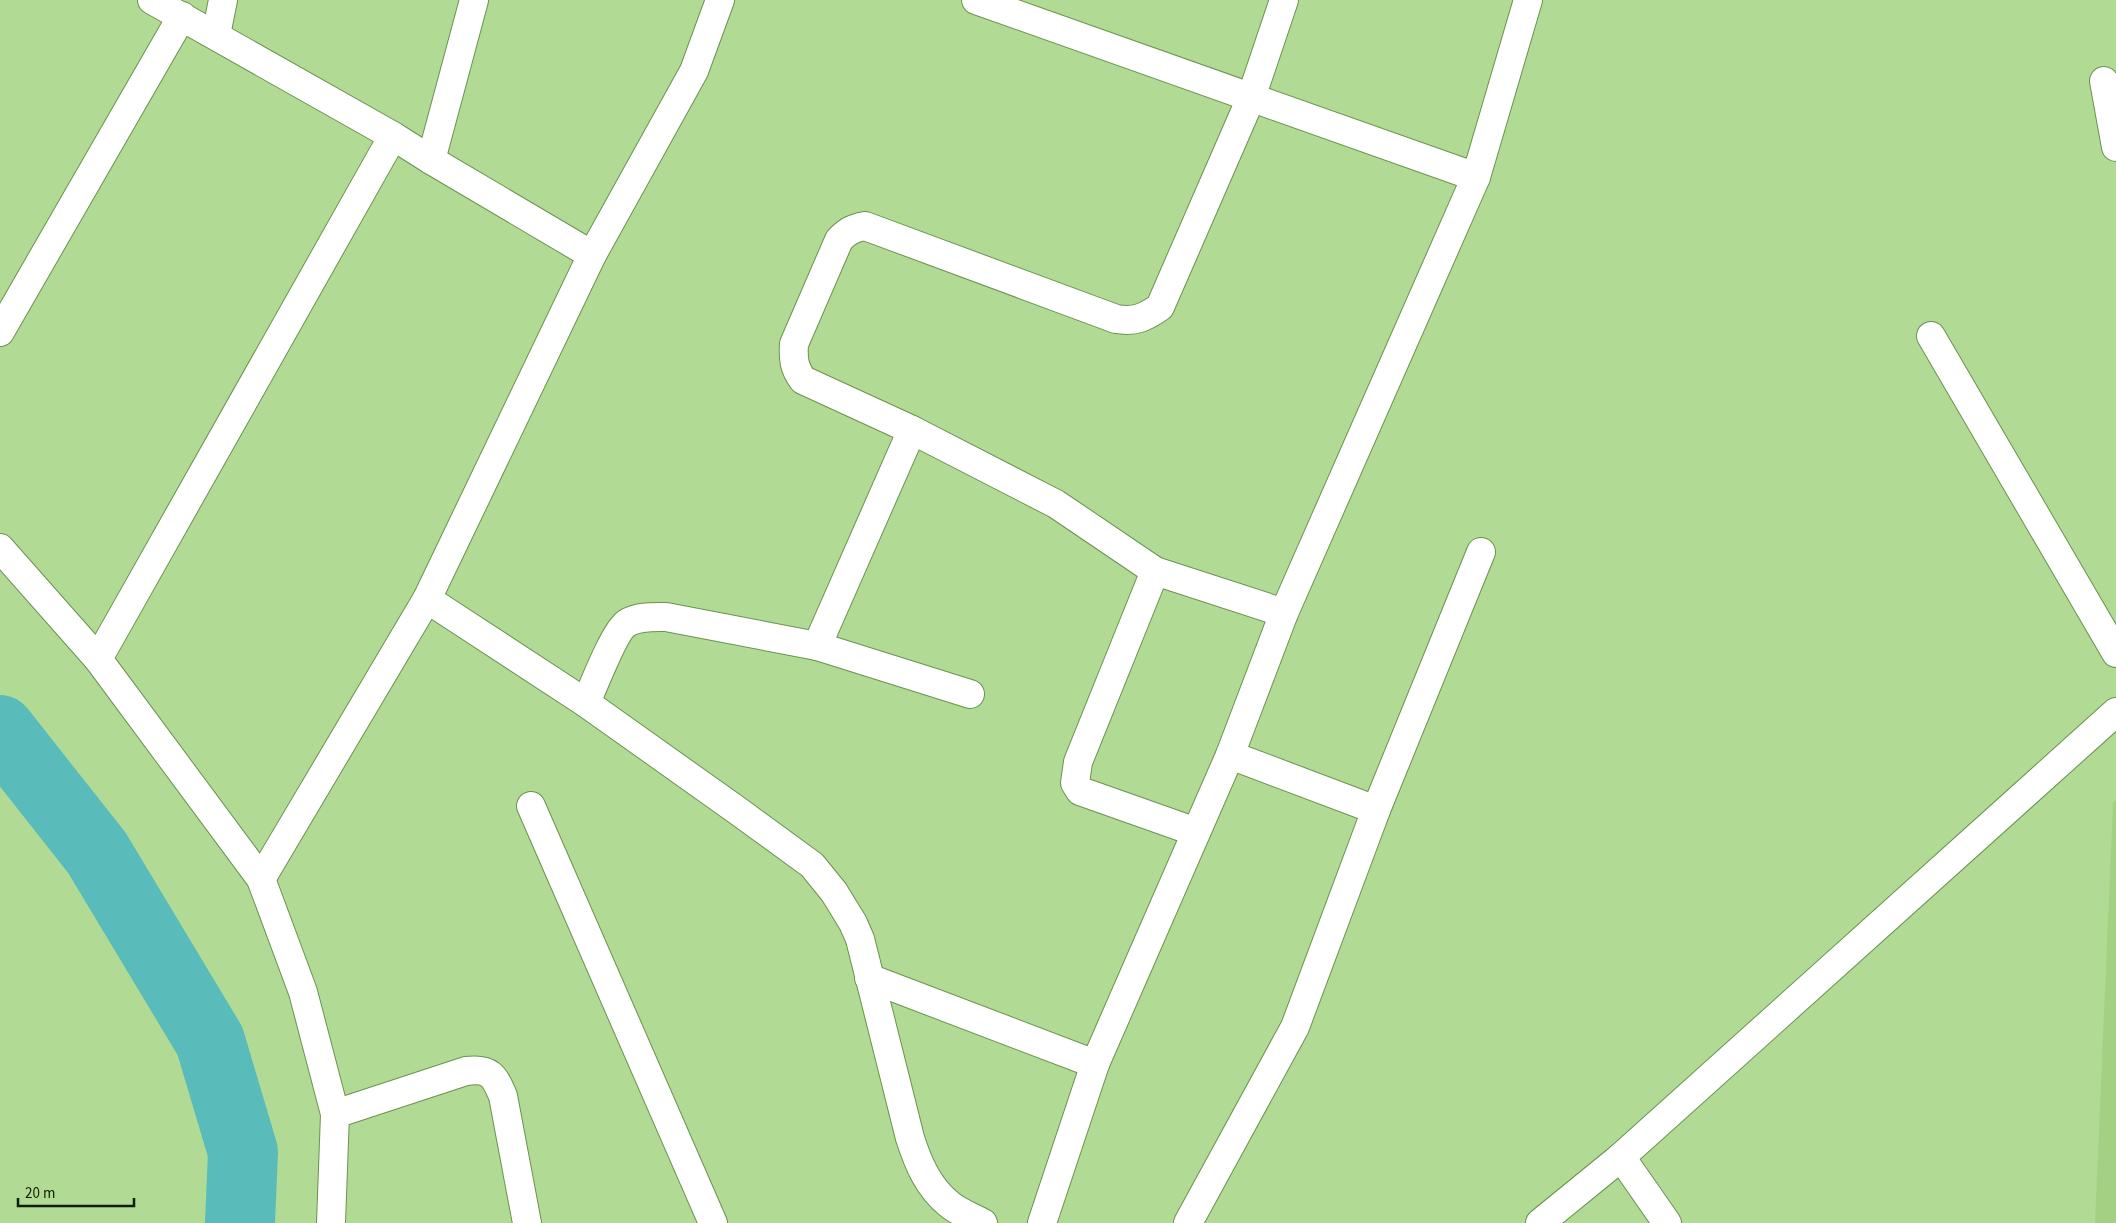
<svg xmlns="http://www.w3.org/2000/svg" width="2116" height="1223" font-family="'Source Sans 3',sans-serif">
  <rect width="100%" height="100%" fill="#b1db94"/>
  <polygon fill="#a4d084" points="2116,800 2116,1223 2095,1223 2113,803"/>
  <g fill="none" stroke-linecap="round" stroke-linejoin="round">
    <polyline stroke="#59bcba" stroke-width="70" points="0,730 97,853 210,1041 243,1152 240,1223"/>
    <defs>
      <g id="minor">
        <polyline points="152,0 393,136 431,160 592,255"/>
        <polyline points="976,0 1476,177"/>
        <polyline points="216,35 223,0"/>
        <polyline points="2104,81 2116,147"/>
        <polyline points="431,160 474,0"/>
        <polyline points="0,332 182,16"/>
        <polyline points="1931,336 2116,653"/>
        <polyline points="0,548 98,659 261,879 303,992 335,1114 331,1223"/>
        <polyline points="1155,571 1078,762 1075,783 1080,791 1196,832"/>
        <path d="M427,599L586,703L738,811L812,865L834,892L853,923L860,939L910,1138C918,1163 928,1187 949,1204C958,1212 972,1217 983,1223"/>
        <path d="M1284,613L1155,571L1056,504L912,430L803,380C794,368 793,359 794,344L839,240C847,231 854,228 865,226L1116,319C1135,322 1144,318 1160,307L1251,98L1284,0"/>
        <polyline points="817,646 912,430"/>
        <polyline points="98,659 393,136"/>
        <path d="M586,703C593,687 615,630 627,623C638,616 654,617 666,617L817,646L970,694"/>
        <polyline points="1230,755 1376,810"/>
        <polyline points="531,806 713,1223"/>
        <polyline points="261,879 427,599 592,255 694,71 720,0"/>
        <polyline points="869,978 1095,1064"/>
        <path d="M335,1114L466,1071C490,1068 494,1075 503,1096L527,1223"/>
        <polyline points="1621,1157 1667,1223"/>
        <polyline points="1188,1223 1295,1027 1376,810 1481,552"/>
      </g>
      <polyline id="tertiary" points="1042,1223 1095,1064 1230,755 1284,613 1476,177 1528,0"/>
      <polyline id="secondary" points="1540,1223 1621,1157 2116,712"/>
    </defs>
    <use href="#minor" stroke="#6b924f" stroke-width="30"/>
    <use href="#tertiary" stroke="#6b924f" stroke-width="30"/>
    <use href="#secondary" stroke="#6b924f" stroke-width="30"/>
    <use href="#minor" stroke="#fff" stroke-width="28"/>
    <use href="#tertiary" stroke="#fff" stroke-width="28"/>
    <use href="#secondary" stroke="#fff" stroke-width="28"/>
  </g>
  <path d="M18 1198v8h116v-8" fill="none" stroke="#0e1d03" stroke-width="2.5"/>
  <text x="25" y="1198" font-size="15" fill="#0e1d03" stroke="#b1db94" stroke-width="4" paint-order="stroke">20 m</text>
</svg>
